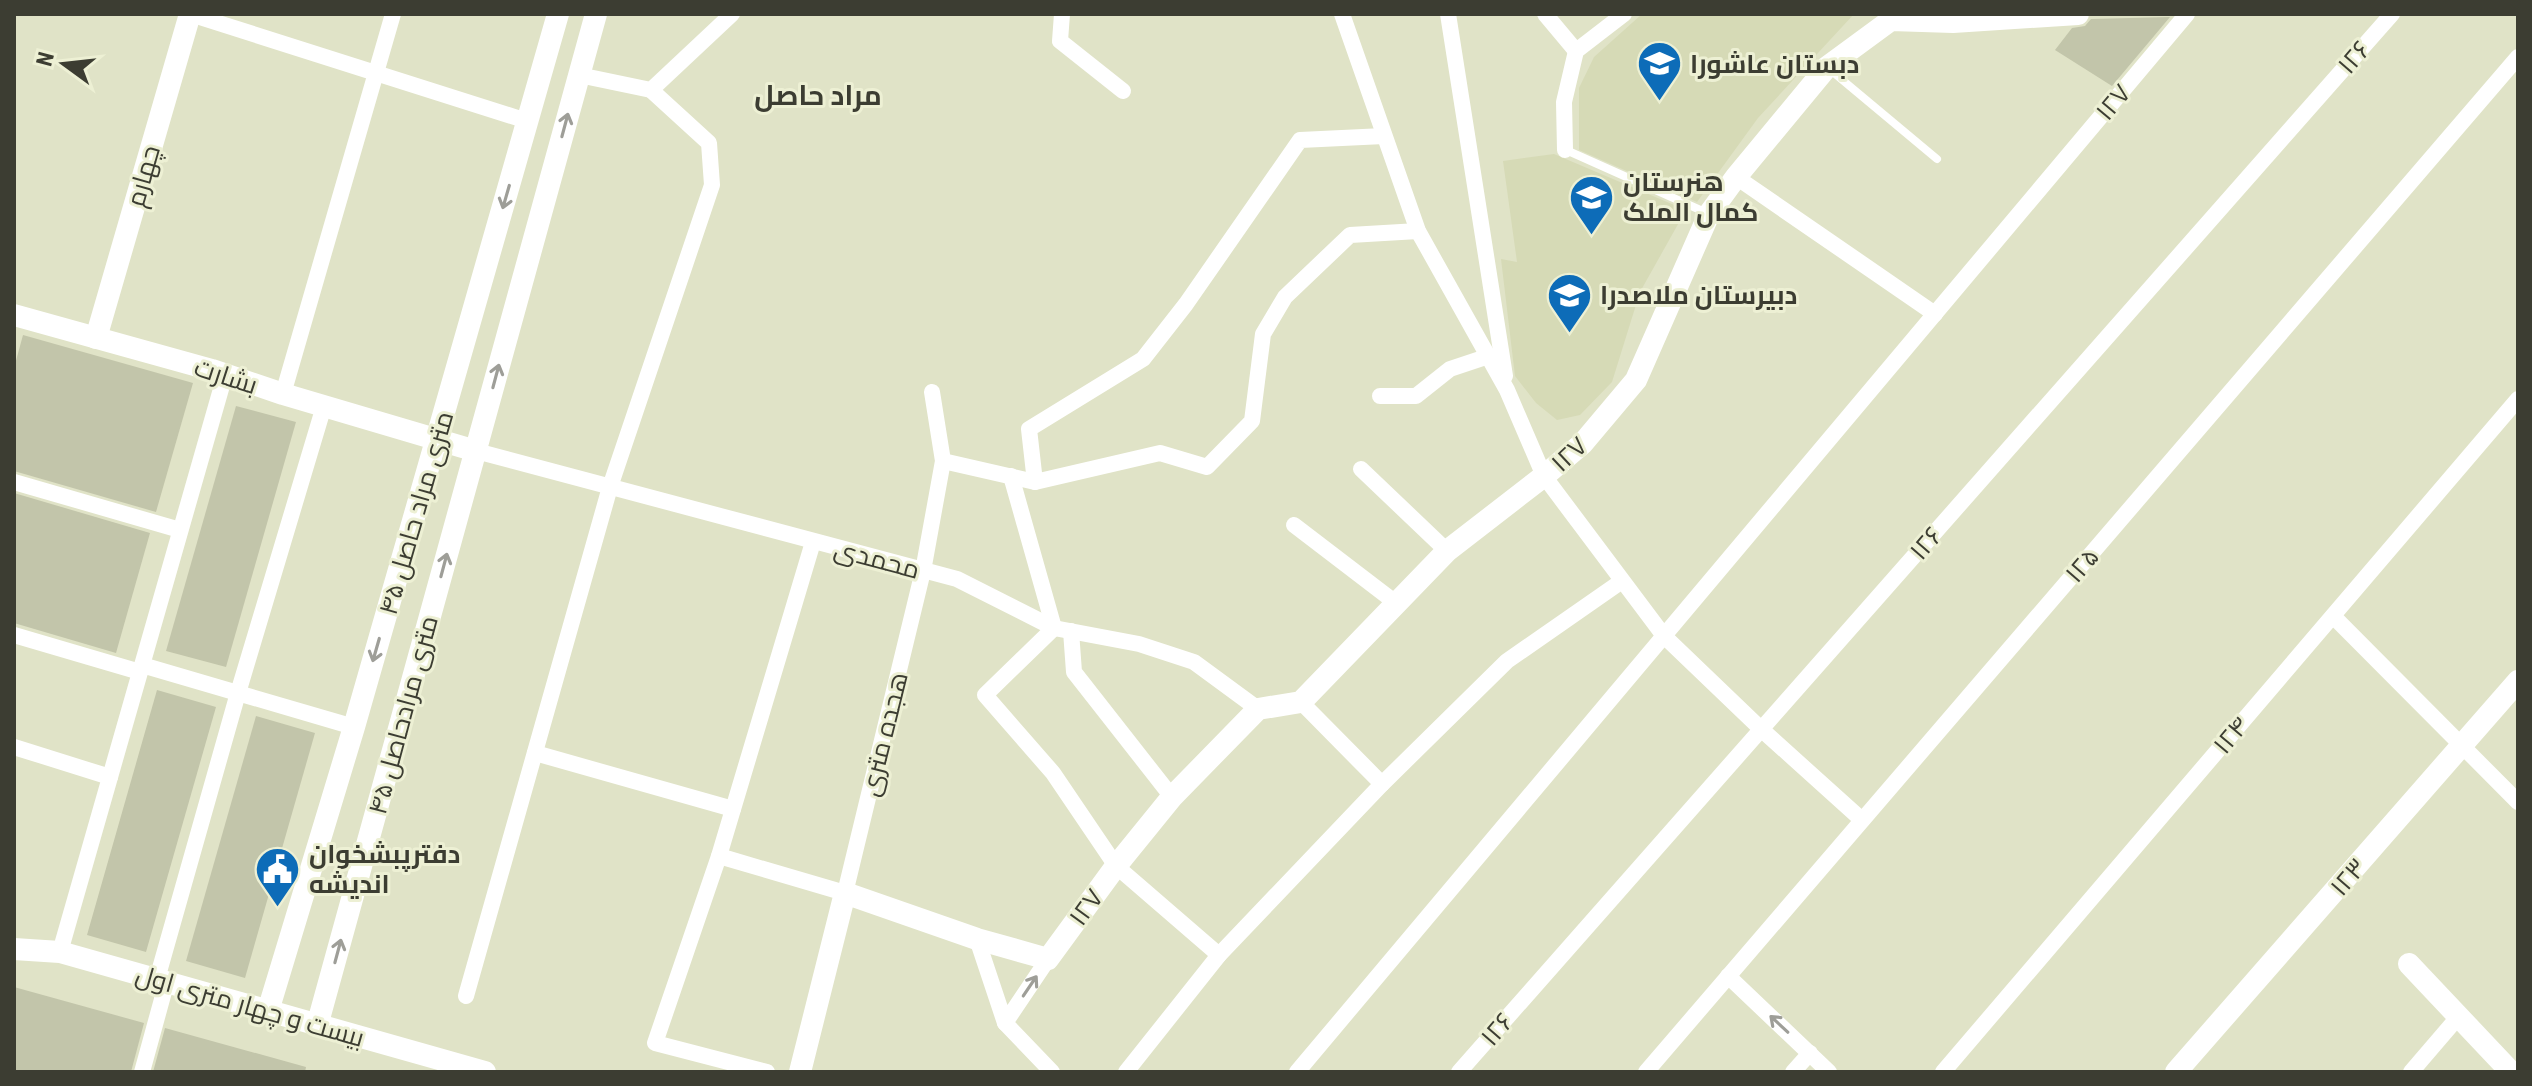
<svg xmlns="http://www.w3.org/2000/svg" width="2532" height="1086" font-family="'Roboto Condensed',Cairo,sans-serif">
  <rect width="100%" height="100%" fill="#e0e3c7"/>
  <g fill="#d6dab6">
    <polygon points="1642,14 1854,14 1758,118 1697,202 1579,150 1579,88 1594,57"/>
    <polygon points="1554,154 1686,210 1640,292 1612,382 1580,415 1557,420 1536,403 1515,376 1501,259 1517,262 1503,161"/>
  </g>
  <g fill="#c2c5aa">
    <polygon points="2170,17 2112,86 2055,50 2072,28 2085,26 2091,19"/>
    <polygon points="23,335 193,383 156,512 14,471 14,368"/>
    <polygon points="236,406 296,422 226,667 166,651"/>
    <polygon points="14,493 150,533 116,653 14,623"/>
    <polygon points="157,690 216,707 146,952 87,935"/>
    <polygon points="256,716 315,733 245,978 186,961"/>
    <polygon points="14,987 144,1023 131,1072 14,1072"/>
    <polygon points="165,1028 306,1067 305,1072 153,1072"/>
  </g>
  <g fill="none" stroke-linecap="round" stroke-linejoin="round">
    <g stroke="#fff" stroke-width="8">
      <polyline points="1828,68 1937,159"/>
      <polyline points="1566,150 1707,213"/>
    </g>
    <g stroke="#fff" stroke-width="16">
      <polyline points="190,14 527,121"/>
      <polyline points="1062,14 1060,41 1123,91"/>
      <polyline points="1342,14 1418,231 1507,390 1544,476 1664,636 1761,729 1862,820"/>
      <polyline points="1448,14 1505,376"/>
      <polyline points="1545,14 1576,51"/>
      <polyline points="579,75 651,90 732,14"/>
      <polyline points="1565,150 1564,102 1576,51 1624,14"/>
      <polyline points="1736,177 1935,314"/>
      <polyline points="283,394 393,14"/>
      <polyline points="1380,396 1416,396 1450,369 1489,356"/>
      <polyline points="476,451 957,579 1054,628 1139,644 1194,662 1258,709"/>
      <polyline points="943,461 1035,482 1160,453 1207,467 1252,421 1263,334 1285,297 1350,235 1418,231"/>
      <polyline points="1361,469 1447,551"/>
      <polyline points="1011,476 1054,628 985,695 1053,773 1116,866 1219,955"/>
      <polyline points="14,482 180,530"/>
      <polyline points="1035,482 1029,429 1143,359 1186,304 1300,140 1384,136"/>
      <polyline points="1294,525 1396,603"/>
      <polyline points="2333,616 2518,802"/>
      <polyline points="1071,631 1074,672 1172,797"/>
      <polyline points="14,635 140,672"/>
      <polyline points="142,665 354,727"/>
      <polyline points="14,747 110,777"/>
      <polyline points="535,753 733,809"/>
      <polyline points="1382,784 1507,661 1622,581"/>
      <polyline points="719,856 845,893 923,571 943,461 932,392"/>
      <polyline points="977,939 1005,1023 1048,959"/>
      <polyline points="60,952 225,375"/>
      <polyline points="1728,976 1829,1072"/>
      <polyline points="157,979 238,693 324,406"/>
      <polyline points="466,996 610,487 712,185 709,143 651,90"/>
      <polyline points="1005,1023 1052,1072"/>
      <polyline points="142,1072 167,981"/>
      <polyline points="767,1072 655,1043 719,856 813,542"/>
      <polyline points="1126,1072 1219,955 1382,784 1301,702"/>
      <polyline points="1297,1072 2187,14"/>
      <polyline points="1459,1072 2392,14"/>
      <polyline points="1646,1072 2518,57"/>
      <polyline points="1793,1072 1810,1053"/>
      <polyline points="1943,1072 2518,399"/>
      <polyline points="2411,1072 2459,1016"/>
    </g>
    <g stroke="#fff" stroke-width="22">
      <polyline points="14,315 212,370 283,394 476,451"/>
      <polyline points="96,338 190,14"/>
      <polyline points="14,949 60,952 485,1072"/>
      <polyline points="2409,964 2511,1072"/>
      <polyline points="268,1011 354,727 558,14"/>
      <polyline points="317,1026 596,14"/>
      <polyline points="800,1072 845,893 977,939 1048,959 1116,866 1172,797 1258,709 1301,702 1447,551 1544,476 1583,443 1636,380 1709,214 1736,177 1827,67 1891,20 1953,22 2078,14"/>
      <polyline points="2176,1072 2518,681"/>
    </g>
  </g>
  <defs><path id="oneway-shaft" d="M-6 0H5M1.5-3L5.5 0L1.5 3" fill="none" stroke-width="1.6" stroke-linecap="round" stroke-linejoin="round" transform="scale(2)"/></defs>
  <g stroke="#9e9e98">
    <use href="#oneway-shaft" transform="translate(565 125) rotate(-75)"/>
    <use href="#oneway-shaft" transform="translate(506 197) rotate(106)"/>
    <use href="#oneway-shaft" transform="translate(496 376) rotate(-75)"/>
    <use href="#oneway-shaft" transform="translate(444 565) rotate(-75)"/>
    <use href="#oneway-shaft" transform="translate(376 650) rotate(106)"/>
    <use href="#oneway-shaft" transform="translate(338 951) rotate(-75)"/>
    <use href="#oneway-shaft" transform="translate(1030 986) rotate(-56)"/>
    <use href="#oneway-shaft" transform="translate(1779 1024) rotate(-137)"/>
  </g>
  <defs>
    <symbol id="school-pin" viewBox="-11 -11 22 30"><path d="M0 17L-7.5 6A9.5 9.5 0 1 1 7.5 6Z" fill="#0d6cb8" stroke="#edf0d4"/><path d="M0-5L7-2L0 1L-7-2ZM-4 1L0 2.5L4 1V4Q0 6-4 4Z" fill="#fff"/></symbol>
    <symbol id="civic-pin" viewBox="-11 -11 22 30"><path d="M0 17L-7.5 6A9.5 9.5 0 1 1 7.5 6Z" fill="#0d6cb8" stroke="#edf0d4"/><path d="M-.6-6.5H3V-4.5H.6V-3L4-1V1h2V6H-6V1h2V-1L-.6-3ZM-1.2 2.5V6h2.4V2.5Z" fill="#fff"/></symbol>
  </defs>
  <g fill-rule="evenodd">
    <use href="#school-pin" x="1634" y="38" width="51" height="69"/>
    <use href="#school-pin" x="1566" y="172" width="51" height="69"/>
    <use href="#school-pin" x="1544" y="270" width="51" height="69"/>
    <use href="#civic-pin" x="252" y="844" width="51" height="69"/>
  </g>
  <g text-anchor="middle" stroke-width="6" stroke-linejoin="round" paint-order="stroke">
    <g font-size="26" fill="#3c3d32" stroke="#edf0d4">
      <text transform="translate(2354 57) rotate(-49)" y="9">۱۲۶</text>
      <text transform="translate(2113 102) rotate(-50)" y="9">۱۲۷</text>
      <text transform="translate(143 176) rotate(-74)" y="9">چهارم</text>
      <text transform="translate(226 376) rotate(18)" y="9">بشارت</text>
      <text transform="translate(1569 454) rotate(-43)" y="9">۱۲۷</text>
      <text transform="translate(416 513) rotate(-74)" y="9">۴۵ متری مراد حاصل</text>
      <text transform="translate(1926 543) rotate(-49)" y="9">۱۲۶</text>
      <text transform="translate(877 559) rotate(15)" y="9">محمدی</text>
      <text transform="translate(2082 565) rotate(-49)" y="9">۱۲۵</text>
      <text transform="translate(403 715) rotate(-75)" y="9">۴۵ متری مرادحاصل</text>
      <text transform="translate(884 734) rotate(-76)" y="9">هجده متری</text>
      <text transform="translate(2231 735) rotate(-50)" y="9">۱۲۴</text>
      <text transform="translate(2348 877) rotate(-49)" y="9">۱۲۳</text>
      <text transform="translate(1086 907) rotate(-54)" y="9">۱۲۷</text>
      <text transform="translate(250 1006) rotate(16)" y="9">بیست و چهار متری اول</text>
      <text transform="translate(1497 1029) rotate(-49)" y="9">۱۲۶</text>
    </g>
    <g font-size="26" font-weight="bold" fill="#3c3d32" stroke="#edf0d4" text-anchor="start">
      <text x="1690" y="73">دبستان عاشورا</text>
      <text x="1623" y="191">هنرستان<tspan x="1623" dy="30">کمال الملک</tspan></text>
      <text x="1600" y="304">دبیرستان ملاصدرا</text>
      <text x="309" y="863">دفترپبشخوان<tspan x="309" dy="30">اندیشه</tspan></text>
    </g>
    <g font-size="28" font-weight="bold" fill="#3c3d32" stroke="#edf0d4">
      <text x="818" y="105">مراد حاصل</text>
    </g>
  </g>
  <rect width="2532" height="1086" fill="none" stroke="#3c3d32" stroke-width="32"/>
  <g transform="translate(64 64) rotate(285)" stroke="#edf0d4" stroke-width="6" paint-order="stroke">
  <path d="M0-6L14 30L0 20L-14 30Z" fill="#3c3d32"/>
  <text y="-12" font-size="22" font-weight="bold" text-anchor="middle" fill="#3c3d32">N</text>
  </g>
</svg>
